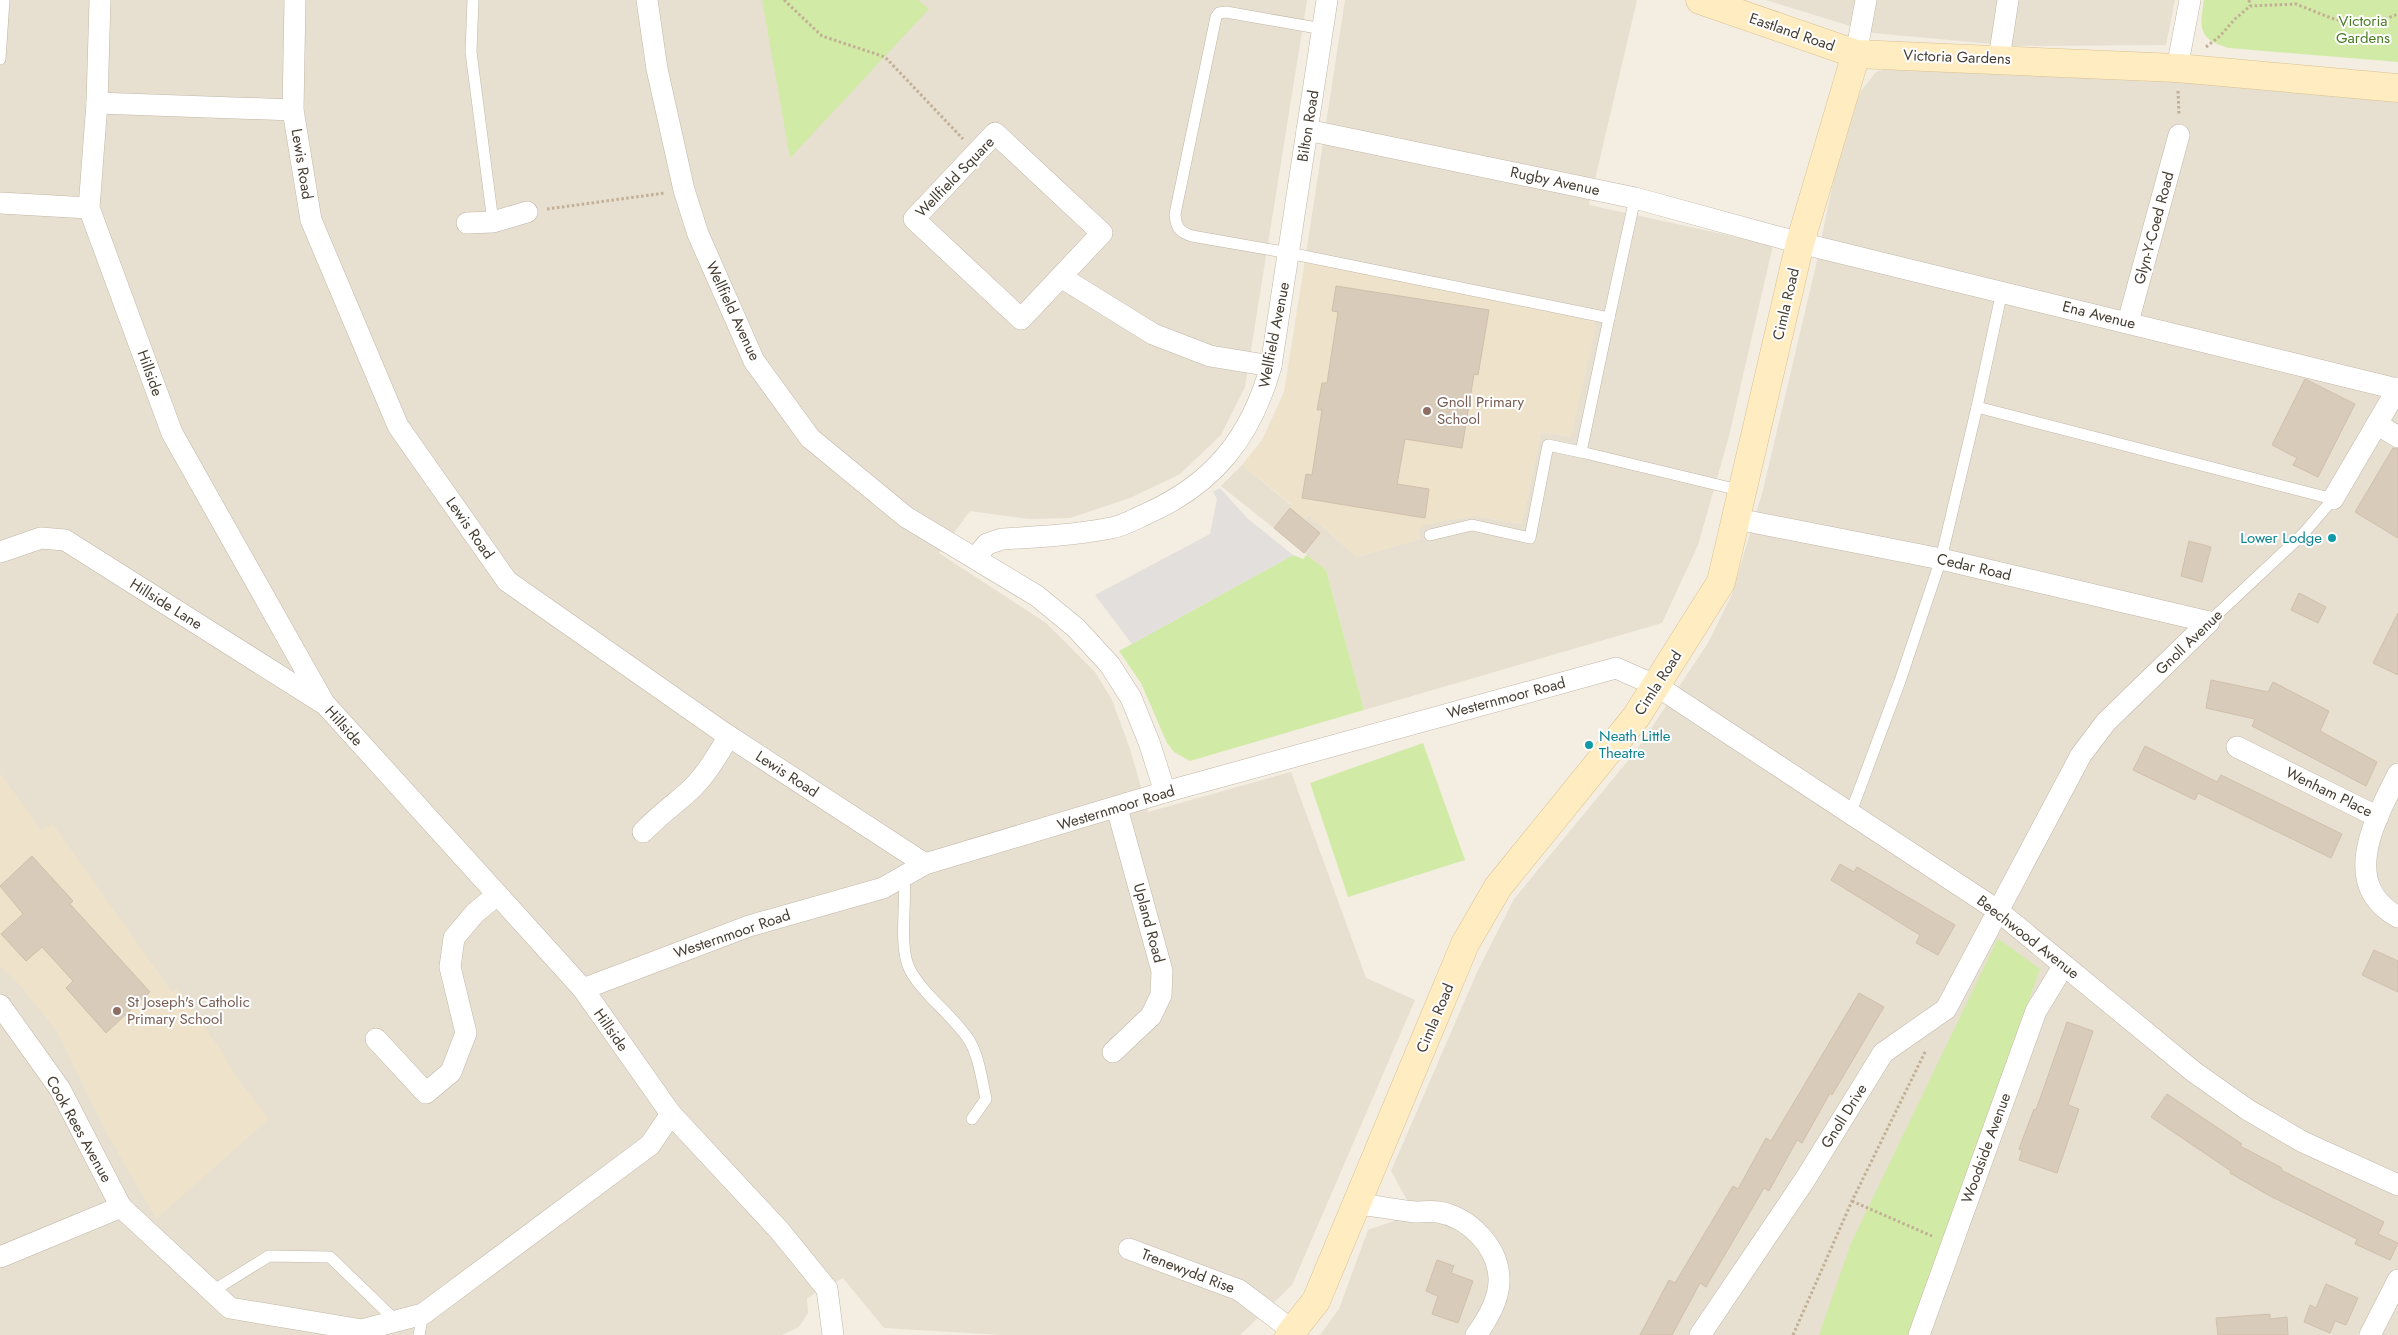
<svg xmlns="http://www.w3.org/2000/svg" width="2398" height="1335" font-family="Jost,sans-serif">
  <rect width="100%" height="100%" fill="#f3ede2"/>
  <g fill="#e7dfd0">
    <polygon points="0,0 1307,0 1245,387 1221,435 1180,474 1130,498 1070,518 1029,519 970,511 939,553 1046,623 1095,672 1112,700 1130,749 1148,812 1291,772 1366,978 1415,1000 1292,1285 1240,1335 1003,1335 884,1328 843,1278 807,1298 808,1313 799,1327 782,1335 0,1335"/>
    <polygon points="1345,0 1637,0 1589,205 1773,245 1729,436 1698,545 1662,623 1364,710 1326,570 1221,486 1242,465 1291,505 1305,520 1309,515 1357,557 1420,539 1418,531 1422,525 1473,516 1522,524 1541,432 1571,437 1305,260"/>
    <polygon points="1766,0 2175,0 2166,45 2015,46 1873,33"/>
    <polygon points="1891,68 2161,78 2398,100 2398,1335 1320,1335 1339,1309 1368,1230 1394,1221 1407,1200 1391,1171 1478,970 1514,899 1636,751 1708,643 1732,594 1763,490 1816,265 1844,129 1861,91 1876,72"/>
  </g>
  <g fill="#eee2cb">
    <polygon points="1305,260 1593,320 1596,327 1571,437 1541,432 1522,524 1473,516 1423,525 1418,531 1420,539 1357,557 1309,515 1305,520 1290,507 1291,504 1242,465 1262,440 1284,392"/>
    <polygon points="0,773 41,830 53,824 172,992 177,988 220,1049 237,1078 269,1119 156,1219 105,1130 56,1030 15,980 0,966"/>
  </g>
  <g fill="#d1eba7">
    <polygon points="762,0 918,0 929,9 790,158"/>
    <path d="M2204,0H2398V62L2229,48C2199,40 2199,29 2204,0Z"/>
    <polygon points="1293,555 1303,559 1307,555 1326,570 1364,710 1190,761 1174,752 1167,743 1141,683 1119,651"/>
    <polygon points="1423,743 1465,860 1348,897 1310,783"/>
    <polygon points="1997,940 2000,940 2039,968 2039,972 1908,1335 1819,1335 1851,1243"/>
  </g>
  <polygon fill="#e3dfdc" points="1220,488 1247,518 1293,555 1132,644 1095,595 1210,534 1217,499 1213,492"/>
  <g fill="#d8cbba" stroke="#d1bfaa">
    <polygon points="1336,286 1489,310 1478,375 1474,374 1462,448 1405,439 1397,484 1429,489 1425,518 1302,498 1306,474 1312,475 1322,410 1317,410 1322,383 1327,383 1338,312 1332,311"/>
    <polygon points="2305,379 2355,404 2318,477 2293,465 2297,458 2272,445"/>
    <polygon points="2393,448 2398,449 2398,538 2355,512"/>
    <polygon points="1290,508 1320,533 1304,553 1274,528"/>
    <polygon points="2189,541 2211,547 2202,582 2181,576"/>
    <polygon points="2299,593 2326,607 2318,623 2291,610"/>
    <polygon points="2398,613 2398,675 2373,663"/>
    <polygon points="2211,680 2268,692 2273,682 2329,711 2320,731 2377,762 2366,786 2252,726 2255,719 2206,708"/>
    <polygon points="2145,746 2217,782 2221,775 2342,834 2331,858 2198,793 2195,800 2133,770"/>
    <polygon points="32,856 73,901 70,904 150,992 106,1033 66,988 73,981 42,947 26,961 1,934 23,914 0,886"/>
    <polygon points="1840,864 1854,872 1857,867 1955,925 1938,955 1916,943 1920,935 1831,880"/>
    <polygon points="2374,950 2398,961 2398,992 2362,975"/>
    <polygon points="1859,993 1884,1007 1832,1095 1830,1093 1802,1143 1797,1140 1769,1191 1764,1188 1706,1287 1700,1283 1672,1335 1640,1335 1669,1280 1675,1283 1733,1186 1738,1189 1766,1138 1771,1141"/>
    <polygon points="2067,1022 2093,1031 2068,1105 2079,1109 2057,1173 2019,1160 2022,1150 2019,1149 2034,1109 2036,1110"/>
    <polygon points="2167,1094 2242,1144 2240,1146 2282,1168 2281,1170 2384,1222 2378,1234 2398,1243 2390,1260 2355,1244 2357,1239 2270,1196 2230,1173 2231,1171 2151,1117"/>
    <polygon points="1437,1260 1454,1266 1451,1273 1473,1281 1458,1323 1432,1314 1438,1296 1426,1291"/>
    <polygon points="2326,1284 2358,1298 2346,1325 2335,1321 2330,1333 2304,1322 2310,1305 2316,1308"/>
    <polygon points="2270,1314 2270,1319 2287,1317 2288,1335 2218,1335 2216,1318"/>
  </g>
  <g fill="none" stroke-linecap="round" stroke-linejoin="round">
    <defs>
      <g id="lane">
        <polyline points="473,0 471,52 493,222"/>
        <path d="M1323,29L1226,12L1219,13L1216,17L1175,214C1176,227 1179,232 1192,236L1289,253L1609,318L1635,198"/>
        <polyline points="0,59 4,0"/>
        <polyline points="2002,291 1977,407 2333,499 2303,534 2209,622"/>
        <polyline points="1581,452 1743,491"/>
        <polyline points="1430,535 1472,525 1530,538 1548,445 1581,452 1609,318"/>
        <polyline points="1851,812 1900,681 1941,559 1977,407"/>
        <path d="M904,876C907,903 898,947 910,970C925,997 953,1015 969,1040C979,1056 982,1081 986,1099L972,1119"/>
        <polyline points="211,1292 269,1256 330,1257 396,1321"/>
        <polyline points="419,1335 423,1314"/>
      </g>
      <g id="street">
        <polyline points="100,0 97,103 89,208 172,433 324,703 583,989 671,1114 779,1230 827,1289 833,1335"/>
        <polyline points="295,0 293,110 311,220 398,426 507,581 724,733 925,864"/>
        <polyline points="647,0 657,69 684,190 698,234 754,361 810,438 906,517 1037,596 1076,628 1110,665 1131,698 1149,742 1165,792"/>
        <polyline points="1856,54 1866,0"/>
        <polyline points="1999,59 2008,0"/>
        <polyline points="2177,68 2190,0"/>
        <polyline points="97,103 293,110"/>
        <polyline points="1307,130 1635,198 1800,243 2397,389"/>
        <polygon points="995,133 1102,233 1021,319 914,219"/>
        <polyline points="0,203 89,208"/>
        <polyline points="467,223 493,222 527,212"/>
        <polyline points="1061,277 1153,334 1210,356 1271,366"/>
        <polyline points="2128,322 2179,135"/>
        <polyline points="2377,424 2398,437"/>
        <polyline points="2333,499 2398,388"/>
        <polyline points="1737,519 1941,559 2209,622"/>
        <polyline points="0,552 41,538 65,540 321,702"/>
        <path d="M975,558L987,544L1002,539C1038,537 1075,535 1111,528C1123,526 1135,519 1146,514C1214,484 1251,437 1271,366L1327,0"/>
        <polyline points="2237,747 2378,817"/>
        <path d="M2398,774C2376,818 2338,884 2398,917"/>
        <path d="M643,832C657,817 672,806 687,793C705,777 717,756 729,736"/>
        <polyline points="583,989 749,926 883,888 925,864 1165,792 1616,668 1657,686 1997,910 2194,1072 2248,1110 2303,1142 2398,1185"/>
        <polyline points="0,1005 60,1089 121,1207 230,1308 362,1330 423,1314 650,1145 671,1114"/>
        <polyline points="376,1039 426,1093 451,1072 466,1033 450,967 454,938 475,913 497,895"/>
        <polyline points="1113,1052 1151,1016 1161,995 1162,971 1117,808"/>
        <path d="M1358,1204C1377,1206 1396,1210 1415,1212C1423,1212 1431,1211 1438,1212C1469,1217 1498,1247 1499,1278C1500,1298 1487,1320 1476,1335"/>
        <polyline points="1129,1249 1239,1290 1293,1331"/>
        <polyline points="0,1257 121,1207"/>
        <polyline points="1700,1335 1806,1178 1883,1053 1946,1009 2081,755 2106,722 2209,622"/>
        <polyline points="1919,1335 2036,1011 2064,965"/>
        <polyline points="2370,1335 2398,1280"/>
      </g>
      <g id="secondary">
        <polyline points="1700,0 1856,54 2177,68 2398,88"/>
        <polyline points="1289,1335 1316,1301 1465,944 1498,887 1636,717 1721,582 1800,243 1856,54"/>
      </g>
    </defs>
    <use href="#lane" stroke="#c2b7a7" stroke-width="12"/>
    <use href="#street" stroke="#c2b7a7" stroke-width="22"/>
    <use href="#secondary" stroke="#dac290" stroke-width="29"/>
    <g stroke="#c2af94" stroke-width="3" stroke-dasharray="2.5 2.5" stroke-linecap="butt">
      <polyline points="784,0 822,36 885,57 963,139"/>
      <polyline points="2249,0 2250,6"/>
      <polyline points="2206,47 2220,36 2235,19 2250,6 2296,4 2331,18 2359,26 2373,24 2398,14"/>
      <polyline points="2178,91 2179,115"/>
      <polyline points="547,209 665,193"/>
      <polyline points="1852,1201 1932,1236"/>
      <polyline points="1793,1335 1852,1201 1926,1050"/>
    </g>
    <use href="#lane" stroke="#fff" stroke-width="11"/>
    <use href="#street" stroke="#fff" stroke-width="21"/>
    <use href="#secondary" stroke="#ffecc0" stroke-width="28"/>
  </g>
  <g fill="#8d6e63" stroke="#fff" stroke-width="2">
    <circle cx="1427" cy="411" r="5"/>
    <circle cx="117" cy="1011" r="5"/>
  </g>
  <g fill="#0f9aa8" stroke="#fff" stroke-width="2">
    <circle cx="2332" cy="538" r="5"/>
    <circle cx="1589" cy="745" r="5"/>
  </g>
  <g text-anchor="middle" stroke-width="4" stroke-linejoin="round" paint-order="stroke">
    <g font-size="15" fill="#497b21" stroke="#fff">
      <text x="2363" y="26">Victoria<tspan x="2363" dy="17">Gardens</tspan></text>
    </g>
    <g font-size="15" fill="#453d32" stroke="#fff">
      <text transform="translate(1792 32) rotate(19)" y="5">Eastland Road</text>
      <text transform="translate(1957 57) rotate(2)" y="5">Victoria Gardens</text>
      <text transform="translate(1308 126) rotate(-81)" y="5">Bilton Road</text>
      <text transform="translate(302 164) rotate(81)" y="5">Lewis Road</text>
      <text transform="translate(955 177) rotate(-46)" y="5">Wellfield Square</text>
      <text transform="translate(1555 181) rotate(12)" y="5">Rugby Avenue</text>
      <text transform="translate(2154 228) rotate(-75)" y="5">Glyn-Y-Coed Road</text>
      <text transform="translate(1786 304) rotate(-77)" y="5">Cimla Road</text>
      <text transform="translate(733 311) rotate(65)" y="5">Wellfield Avenue</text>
      <text transform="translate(2099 315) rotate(14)" y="5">Ena Avenue</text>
      <text transform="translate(1274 335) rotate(-79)" y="5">Wellfield Avenue</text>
      <text transform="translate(150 373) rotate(70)" y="5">Hillside</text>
      <text transform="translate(470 528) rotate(55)" y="5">Lewis Road</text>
      <text transform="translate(1974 567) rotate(13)" y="5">Cedar Road</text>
      <text transform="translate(166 604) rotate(32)" y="5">Hillside Lane</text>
      <text transform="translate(2189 642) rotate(-44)" y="5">Gnoll Avenue</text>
      <text transform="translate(1658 683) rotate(-57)" y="5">Cimla Road</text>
      <text transform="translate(1506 698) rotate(-15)" y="5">Westernmoor Road</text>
      <text transform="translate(344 726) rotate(48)" y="5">Hillside</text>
      <text transform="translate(787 774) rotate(33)" y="5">Lewis Road</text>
      <text transform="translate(2329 792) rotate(26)" y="5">Wenham Place</text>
      <text transform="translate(1116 808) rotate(-17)" y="5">Westernmoor Road</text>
      <text transform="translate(1149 923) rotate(75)" y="5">Upland Road</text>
      <text transform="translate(732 934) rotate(-19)" y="5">Westernmoor Road</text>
      <text transform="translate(2028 937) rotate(38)" y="5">Beechwood Avenue</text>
      <text transform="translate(1435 1018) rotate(-67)" y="5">Cimla Road</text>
      <text transform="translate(611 1030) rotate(55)" y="5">Hillside</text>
      <text transform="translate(1844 1116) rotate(-58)" y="5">Gnoll Drive</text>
      <text transform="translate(79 1129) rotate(61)" y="5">Cook Rees Avenue</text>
      <text transform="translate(1986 1148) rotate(-70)" y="5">Woodside Avenue</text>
      <text transform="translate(1188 1271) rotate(21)" y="5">Trenewydd Rise</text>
    </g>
    <g font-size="15" fill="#785e54" stroke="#fff" text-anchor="start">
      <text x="1437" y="407">Gnoll Primary<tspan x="1437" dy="17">School</tspan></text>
      <text x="127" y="1007">St Joseph's Catholic<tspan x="127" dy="17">Primary School</tspan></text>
    </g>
    <g font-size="15" fill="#0d838f" stroke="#fff" text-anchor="end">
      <text x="2322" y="543">Lower Lodge</text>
      <text x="1599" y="741" text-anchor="start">Neath Little<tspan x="1599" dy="17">Theatre</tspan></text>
    </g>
  </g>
</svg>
